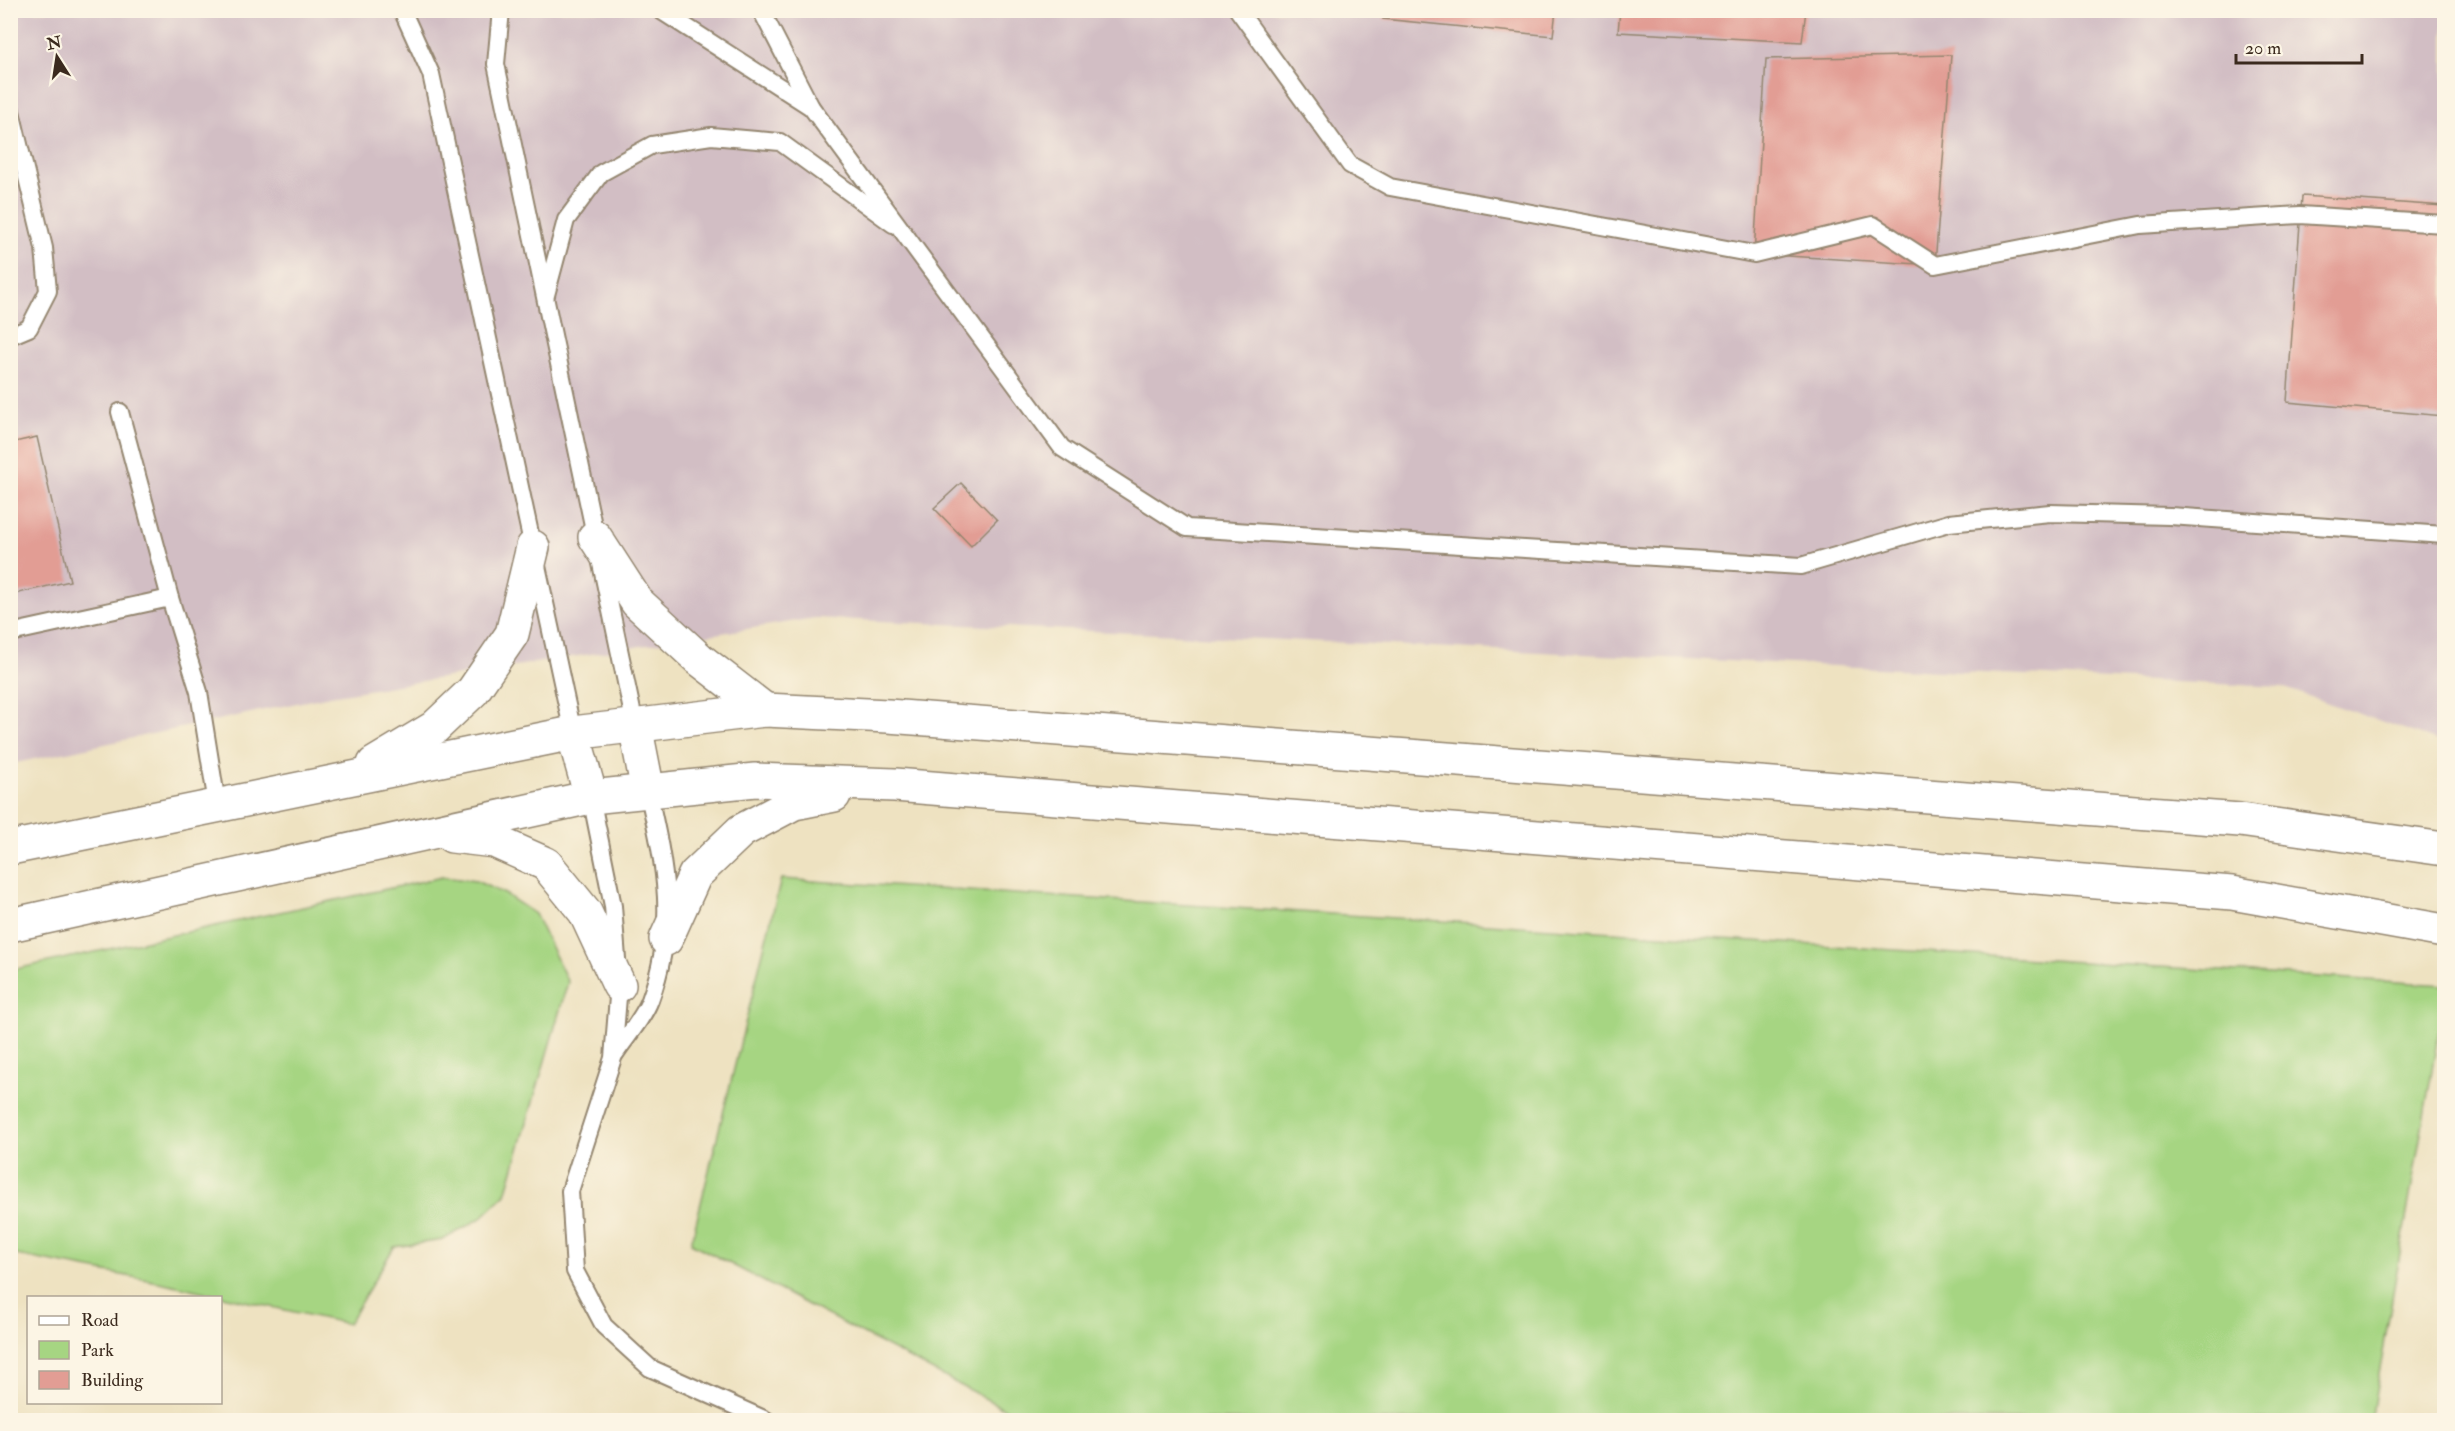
<svg xmlns="http://www.w3.org/2000/svg" width="2455" height="1431" font-family="'IM FELL Double Pica',serif">
  <rect width="100%" height="100%" fill="#fcf5e5"/>
  <filter id="ink" filterUnits="userSpaceOnUse"><feTurbulence type="fractalNoise" baseFrequency=".0167" numOctaves="2"/><feDisplacementMap in="SourceGraphic" scale="12" xChannelSelector="R" yChannelSelector="G"/><feConvolveMatrix kernelMatrix="1 2 1 2 8 2 1 2 1" color-interpolation-filters="sRGB"/></filter>
  <filter id="wash" filterUnits="userSpaceOnUse"><feTurbulence type="fractalNoise" baseFrequency=".008" numOctaves="4" result="noise"/><feDisplacementMap in="SourceGraphic" scale="24" xChannelSelector="R" yChannelSelector="G"/><feGaussianBlur stdDeviation="1.35" result="paint"/><feColorMatrix in="noise" values="0 0 0 0 0 0 0 0 0 0 0 0 0 0 0 0 0 1.4 0 .05"/><feComposite in="paint" operator="in"/></filter>
  <g filter="url(#wash)">
    <rect width="100%" height="100%" fill="#eee2c1"/>
    <polygon fill="#d2bec4" points="10,11 2444,11 2444,743 2282,687 815,618 330,696 11,764"/>
    <g fill="#a6d582" stroke="#708050" stroke-width="1.5">
      <polygon points="442,877 476,881 505,894 535,914 568,982 506,1194 481,1218 443,1240 394,1247 348,1324 164,1283 11,1254 11,970"/>
      <polygon points="781,879 2444,985 2444,1001 2371,1420 1026,1420 691,1243"/>
    </g>
    <g id="blocks">
      <g fill="#e29d94">
        <polygon points="1384,10 1556,10 1553,36 1383,19"/>
        <polygon points="1620,10 1806,10 1802,42 1618,32"/>
        <polygon points="1951,55 1935,265 1754,254 1766,59"/>
        <polygon points="2302,196 2444,206 2444,416 2287,402"/>
        <polygon points="37,437 70,581 10,595 10,443"/>
        <polygon points="961,483 997,520 971,546 934,508"/>
      </g>
    </g>
  </g>
  <g filter="url(#ink)">
    <use href="#blocks" fill-opacity="0" stroke="#948670" stroke-width="1.5"/>
    <g fill="none" stroke-linecap="round" stroke-linejoin="round">
      <defs>
        <g id="service">
          <polyline points="402,10 431,74 573,733"/>
          <polyline points="501,10 496,64 635,725"/>
          <polyline points="660,10 811,107"/>
          <polyline points="761,10 811,107 1062,448 1187,528 1801,566 1949,523 2050,513 2170,516 2444,535"/>
          <polyline points="1238,10 1350,165 1390,187 1754,254 1873,225 1935,265 2140,225 2300,215 2444,224"/>
          <polyline points="10,107 44,248 48,291 29,328 10,336"/>
          <polyline points="546,295 566,220 601,173 652,145 711,136 780,142 893,224"/>
          <polyline points="120,412 170,598 199,692 217,804"/>
          <polyline points="10,633 170,598"/>
          <polyline points="591,797 613,906 619,985 613,1058 570,1191 575,1271 604,1326 650,1368 766,1420"/>
          <path d="M615,1054C626,1037 643,1019 650,1000C678,924 665,867 648,791"/>
        </g>
        <g id="secondary">
          <polyline points="595,537 637,602 699,659 765,710"/>
          <polyline points="635,725 648,791"/>
          <polyline points="573,733 591,797"/>
          <polyline points="374,764 434,728 473,691 512,634 533,547"/>
          <polyline points="452,836 494,841 546,864 585,912 619,985"/>
          <polyline points="10,848 573,733 765,710 888,716 2240,820 2444,849"/>
          <polyline points="10,925 591,797 755,780 895,785 2232,893 2444,931"/>
          <polyline points="666,939 695,875 741,831 794,803 834,795"/>
        </g>
      </defs>
      <use href="#service" stroke="#948670" stroke-width="20"/>
      <use href="#secondary" stroke="#948670" stroke-width="36"/>
      <use href="#service" stroke="#fff" stroke-width="16"/>
      <use href="#secondary" stroke="#fff" stroke-width="33"/>
    </g>
  </g>
  <rect width="2455" height="1431" fill="none" stroke="#fcf5e5" stroke-width="36"/>
  <rect x="27" y="1296" width="195" height="108" fill="#fcf5e5" stroke="#afa495" stroke-width="1.5"/>
  <rect x="39" y="1316" width="30" height="9" fill="#ffffff" stroke="#afa495" stroke-width="1.5"/>
  <text x="81" y="1326" font-size="18" fill="#3b2a1e">Road</text>
  <rect x="39" y="1341" width="30" height="18" fill="#a6d582" stroke="#afa495" stroke-width="1.5"/>
  <text x="81" y="1356" font-size="18" fill="#3b2a1e">Park</text>
  <rect x="39" y="1371" width="30" height="18" fill="#e29d94" stroke="#afa495" stroke-width="1.5"/>
  <text x="81" y="1386" font-size="18" fill="#3b2a1e">Building</text>
  <g transform="translate(57 57) rotate(348)" stroke="#fcf5e5" stroke-width="4.5" paint-order="stroke">
  <path d="M0-4.5L10 22L0 15L-10 22Z" fill="#3b2a1e"/>
  <text y="-9" font-size="16" font-weight="bold" text-anchor="middle" fill="#3b2a1e">N</text>
  </g>
  <path d="M2236 54v9h126v-9" fill="none" stroke="#3b2a1e" stroke-width="3"/>
  <text x="2245" y="54" font-size="18" fill="#3b2a1e" stroke="#fcf5e5" stroke-width="4.5" paint-order="stroke">20 m</text>
</svg>
